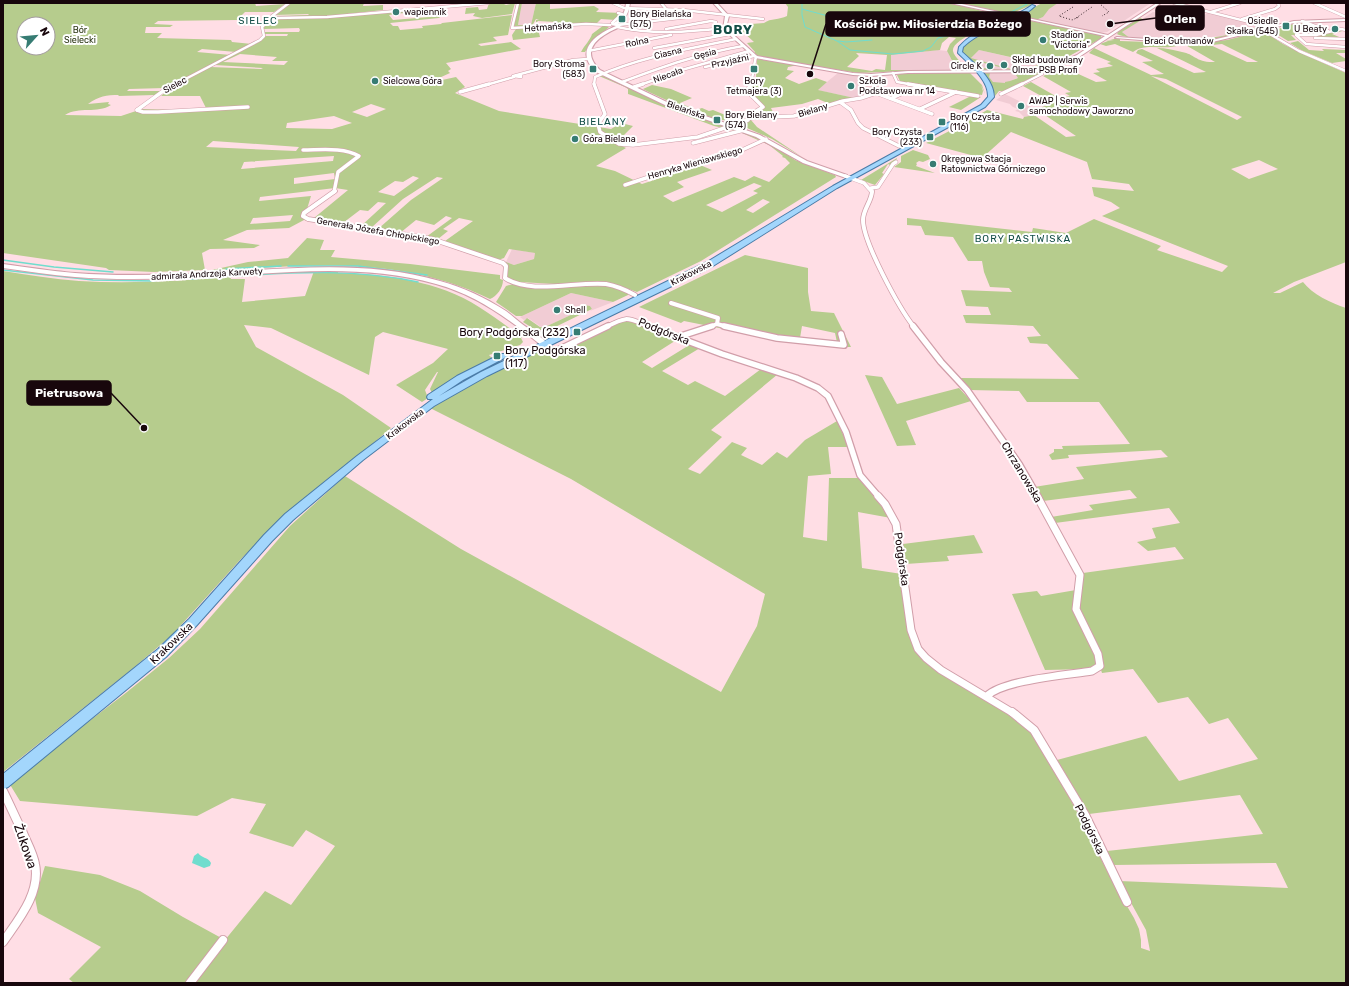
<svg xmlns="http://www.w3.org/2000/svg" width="1349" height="986" font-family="Rubik,sans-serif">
  <rect width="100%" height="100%" fill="#ffdee5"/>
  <g fill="#f1ccd4">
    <polygon points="522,3 536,3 531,25 518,25"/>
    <polygon points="1058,3 1151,3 1107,32 1099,33 1036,20 1043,17 1048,9"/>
    <polygon points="1153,12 1199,20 1207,13 1263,26 1222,36 1169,41 1131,39 1122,32"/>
    <polygon points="938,50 947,51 957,70 890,70 891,55"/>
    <polygon points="979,50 1005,56 1043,64 1017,70 980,69 971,58"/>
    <polygon points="1018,72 1029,72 997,88 984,73"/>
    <polygon points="838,73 883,80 882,82 886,82 875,92 859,99 817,90"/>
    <polygon points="1005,94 1031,107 1043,114 1024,117 1019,112 1015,111 1018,109 1013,107 1010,104 996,100"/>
    <polygon points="512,249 535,253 534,259 514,265 506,262"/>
    <polygon points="571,293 613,302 590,311 592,309 590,306 585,305 575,313 545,327 541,327 528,318 524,320 520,317"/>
  </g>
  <g fill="#b6cc8d" fill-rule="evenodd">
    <path d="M3,3H255L256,6L285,4L274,12H245L237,20L158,21L154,24L173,25L170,27H146L145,33H162L157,38L231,40L232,42L252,44L236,52L202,49L197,52L231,55L165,88L129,89L127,91H161L155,95L118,96L119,95C106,95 99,96 88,104L109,102L108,104L111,105C97,114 79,106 65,115L121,116L142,109L173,110L206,108L200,96H161L169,89L210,67L261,69L263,68L215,65L259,42L265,36H287L288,34H265V32H299L300,30L299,28L264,29V26L274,19L317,17L404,9V13L389,15L393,20L441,16L439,18L390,23L393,26H398L400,30L423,28L422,26L441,24L442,23L512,15L508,35L493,37L497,41L478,44L481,46L511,42L521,49L446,63L451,69L448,71L450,73L439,78L442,80L456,77L465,87L455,93L499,111L611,129L621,123L633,126L618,141L624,144L622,146L626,148L596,166L615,171L642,184L700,165L712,170L677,182L684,187L663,196L673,202L734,177L745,181L754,176L769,182L790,163L785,158L782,157L783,156L769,145L740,132L714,126L631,95L628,94V89L625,87L599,76H603L657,101L753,135L768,142L795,160L835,175L836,177L701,261L637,292L623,287L621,288L628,292V295L613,302L571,293L522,316H516L496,302L506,286L513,284L539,286L555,284L519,282L507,278L506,262L514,265L534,259L535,253L509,249L504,258L498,260L426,237L452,218L446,216L434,225L416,220L400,233L378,229L411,200L443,178L437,177L403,199L371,228L361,226L386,203L378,202L368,211L360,210L339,226L304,220L289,228L247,230L223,240L260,245L254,248L210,249L202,253L205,270L154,272L109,270L106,268L3,253ZM24,24H48V48H24ZM240,54L277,57L272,61H288L284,65L223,62ZM371,104L386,109L367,117L352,112ZM334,116L352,123L332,129L286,128L287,123ZM213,141L299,147L296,151L206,147ZM334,156L333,161L241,169L244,162ZM334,173L335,179L294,184V178ZM413,176L419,178L394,196L378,192L395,181L403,182ZM754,183L762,186L753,191L758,193L722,212L706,205ZM335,188L348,190L314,218L302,217V212L307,209L311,196L259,201L260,197ZM763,199L770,202L753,213L746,210ZM293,215L290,221L250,224L253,218ZM459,218L473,221L445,241L438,239L448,231L443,229Z"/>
    <polygon points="309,3 364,3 363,6 383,5 383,10 330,16 278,18 273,16 308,15 309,14 274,15 290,4"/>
    <polygon points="489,3 502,3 506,5 515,3 512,14 482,18 473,16 475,13 465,14 466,8 478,7 479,10 487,9"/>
    <polygon points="519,3 522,3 518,25 531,25 536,3 550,3 550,9 594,6 599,9 596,12 622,13 616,20 601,19 597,23 559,26 555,22 538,21 536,23 536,20 539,19 536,19 532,26 516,27 514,26"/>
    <path d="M785,3H951L1006,17C997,23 951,39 953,51C954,58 965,64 967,70L941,71L939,70H957L947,51L950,44L956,38L949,37L942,43L940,50L891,55V70H933L858,73L758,57L754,55L755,52L747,43L754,42L743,32L732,33L726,26L764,23C771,18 779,20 787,16L788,7ZM856,53L887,55L885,70L876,69L872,71L847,67L859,56Z"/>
    <polygon points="956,3 1036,3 1011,14"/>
    <polygon points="1042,3 1058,3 1049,9 1043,17 1036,20 1020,15"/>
    <path d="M1140,18L1143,19L1122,32L1131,39L1169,41L1171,39H1203L1222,36L1263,26L1266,27C1222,43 1164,48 1119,35L1117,34L1119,31Z"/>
    <polygon points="1014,19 1032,21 1100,35 1102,38 1053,65 1044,64 1050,68 1044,70 1016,70 1015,69 1023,69 1042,64 979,50 971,58 1011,69 1011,70 980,62 978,63 983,68 1002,70 979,70 964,54 962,50 966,43"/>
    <path d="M1303,23L1314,27L1292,32C1313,38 1326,30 1346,30L1332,34L1344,39L1291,35L1296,40L1288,41L1272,31L1293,24Z"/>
    <path d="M604,25L609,27L588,47L585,52H581C584,46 591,39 592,34Z"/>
    <polygon points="516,29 534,29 539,33 540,37 513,40 512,35"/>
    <path d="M1263,31L1283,44L1305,55L1346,73V262L1294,282L1273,293H1280L1303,282C1312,294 1331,303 1346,308V983H74L69,979L101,947L38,913L35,898L45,866L100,875L140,891L183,917L225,940L265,891L291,905L335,846L306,830L293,847L249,833L266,804L232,798L197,816L20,801L9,783L127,692L169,658L200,629L290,526L345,476L461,549L721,692L757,626L765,594L571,479L430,408L485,376L535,352L551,353L626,319L678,339L642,362L652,368L691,344L700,348L662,371L688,385L695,381L725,396L761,369L778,374L711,430L722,437L688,469L700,474L732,442L747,448L741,455L762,465L777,452L787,458L805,440L837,421L849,447H828L831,474L808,476L803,537L827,541L829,478H859L891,518L858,512L862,568L902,574L915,649L995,702L1031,731L1060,779L1114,884L1134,918L1139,929L1141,940V948L1150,951L1146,930L1119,881L1288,888L1276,863L1113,865L1107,851L1263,834L1240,795L1089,814L1057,760L1146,736L1179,781L1258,759L1228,718L1209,724L1188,697L1158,703L1133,669L1102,673L1101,670L1103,666V661L1078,609L1083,573L1184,559L1175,547L1148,551L1137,542L1156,538L1152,528L1180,523L1169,508L1055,523L1051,517L1093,510L1089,505L1137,498L1130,490L1043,501L1034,487L1084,479L1076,467L1168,457L1161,450L1068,455L1069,458L1052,460L1049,455L1054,452V449H1063L1062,446L1130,444L1099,402H1027L1019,391L969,390L960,378L1079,379L1047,344L1030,343L1027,337L1041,336L1033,326L966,323L963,315H991L988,307L966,306L961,290L1012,292L1009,288L990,287L984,272L982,261H968L953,237L925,235L921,226L907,225V218L1032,232L1033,228L1066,233L1094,219L1161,246L1157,250L1222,272L1228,266L1102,216L1120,208L1111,202L1094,196L1092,187L1134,191L1129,184L1092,179L1087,162L1011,132L982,158L926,143L965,123L987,110L1023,119L1024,117L1034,115L1066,137L1076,136L1036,109L1054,103L1023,86L1031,82L1059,98L1070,96L1065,93L1071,92L1043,76L1063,67L1096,82L1107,81L1093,73L1100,72L1096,69L1113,66L1107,63L1111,62L1089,53L1094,48L1151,75L1164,74L1142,62L1153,61L1136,53L1138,50L1142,49L1194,73L1206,72L1157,48C1166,48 1173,50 1182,52C1195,54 1196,63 1215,62L1182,43H1206L1247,62H1258L1222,44L1212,45L1208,42L1227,40ZM1151,76L1166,79L1242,117L1237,120ZM1259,160L1278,169L1249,179L1231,169Z"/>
    <path d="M1110,39H1120V41L1178,43L1179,45C1165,51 1145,42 1133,52L1115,44L1106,46L1100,44L1108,41H1105L1114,40Z"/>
    <polygon points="1298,41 1309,50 1324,51 1322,49 1346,50 1346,53 1336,53 1346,59 1346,61 1332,63 1301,50 1290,43"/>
    <polygon points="757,59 798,65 788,67 787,70 794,71 785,78 799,84 816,78 827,82 818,90 859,99 830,104 818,99 802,104 771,108 775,116 753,117 753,115 765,107 750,91 750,87 756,77"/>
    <polygon points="1014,72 1041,73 1004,91 999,91 995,96 992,85 982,75 982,73 990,73 989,77 993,82 1005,83 1005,82 1010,81 1018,78"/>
    <polygon points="903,73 970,73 982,85 985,94 981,85 983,91 982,95 905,83 900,81 897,75"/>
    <path d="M652,85L671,89L692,98L680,103L696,110L702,108L709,111L713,110L740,121C722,126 660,98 643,89Z"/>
    <polygon points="971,96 981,97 961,110 949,107"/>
    <polygon points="751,120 757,127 802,157 772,139 738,124"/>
    <polygon points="913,150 928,155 930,159 923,162 919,161 916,163 917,164 916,166 935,173 894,167 901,162 901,156"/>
    <polygon points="897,158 896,161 894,161 890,165 888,164 882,173 884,174 875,185 861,180"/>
    <path d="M307,238L324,240L320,250H335L331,257L410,264L500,275V279L503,280C503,288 497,296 490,299C398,255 311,265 212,271V270L248,262L288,258Z"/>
    <polygon points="745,255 808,268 808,292 811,311 834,313 851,347 838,347 835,333 802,326 799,344 684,321 681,323 639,307"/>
    <path d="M3,271C28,275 54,279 79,281C129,284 180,281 230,277L231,279H245L242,302L305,296L314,271H338V273C385,274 439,281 479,307C493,316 508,327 522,337L521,338L523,342L520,345L489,355L492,358L432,393L430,389L438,372H437L425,390L428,398L422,402L396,385L433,363L448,349L383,332L375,337L369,375L271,328L244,325L256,347L343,395L391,428L349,464L337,471L280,519L240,560L172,635L131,670L3,772Z"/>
    <polygon points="585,305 590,306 592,309 547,331 544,329 537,331 523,322 527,318 540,327 545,327 575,313"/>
    <polygon points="865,375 882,377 897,404 959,388 971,401 906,421 916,445 897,446"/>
    <polygon points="974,535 983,553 947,556 949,561 906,564 903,544"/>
    <polygon points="1076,590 1074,600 1096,654 1098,664 1089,669 1045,670 1012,594 1037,591 1041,596"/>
  </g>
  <path fill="#70ddce" d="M198,853C201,858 208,857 211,863L210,866L204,868L192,863L194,856Z"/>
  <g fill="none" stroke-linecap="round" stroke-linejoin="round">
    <g stroke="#70ddce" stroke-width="1">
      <polyline points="802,3 802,15 805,27 837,41 850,50 893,54 923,51 931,47 938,38 979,28 1002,16"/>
      <polyline points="802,9 876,29"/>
      <polyline points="1011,12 1029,3"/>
      <polyline points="838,41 846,42 872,40"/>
    </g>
    <g stroke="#70ddce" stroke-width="1.5">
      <polyline points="3,260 54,267 113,272"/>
      <polyline points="288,266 358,266 427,275"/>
      <polyline points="226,269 281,266"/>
      <polyline points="3,270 93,280 155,281"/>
      <path d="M236,276C297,272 357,269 418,282"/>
      <polyline points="190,279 231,276"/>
    </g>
    <defs>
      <g id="street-far5">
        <polyline points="518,3 512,28 586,24 610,25"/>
        <polyline points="613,3 624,8 683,10 763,19"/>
        <polyline points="661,3 667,10"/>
        <polyline points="1174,3 1273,28"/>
        <polyline points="1314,3 1346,17"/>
        <polyline points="1211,12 1240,3"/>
        <polyline points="276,18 272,16 289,3"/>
        <polyline points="1242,19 1275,9 1279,6 1278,3"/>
        <polyline points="1302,21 1328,31"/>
        <polyline points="612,23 622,14 618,13"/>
        <polyline points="618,25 688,17"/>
        <path d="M617,27C653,35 688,32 724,28"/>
        <polyline points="666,29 711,21 716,22"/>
        <polyline points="1263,30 1299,51 1346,71"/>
        <polyline points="1346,30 1341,29 1316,35 1296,35 1306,44 1346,47"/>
        <polyline points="1315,38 1346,39"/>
        <polyline points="654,48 730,34"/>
        <polyline points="588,51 671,35"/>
        <polyline points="705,67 754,56"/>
        <polyline points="893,73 897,82 914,85"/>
        <polyline points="521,75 521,77 513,76 573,60 587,59"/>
        <path d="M622,82C662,67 701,53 743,46"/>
        <polyline points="174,85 260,40 264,36 262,27 269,20 276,18 327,17 489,3"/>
        <polyline points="486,85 514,77"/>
        <path d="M594,85L595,77C640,57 688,49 736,39"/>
        <polyline points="640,85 685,69 749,51"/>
        <path d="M750,85C754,76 753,66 756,57"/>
        <polyline points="1020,85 1042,74 1041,71"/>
      </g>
      <g id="street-far4">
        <polyline points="594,84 605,114 598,124 600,132 619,144 633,145 698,137 748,120 753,113 763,107 750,94 748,89 751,84"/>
        <polyline points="908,84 978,96"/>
        <polyline points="634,87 643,84"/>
        <polyline points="460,92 489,84"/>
        <polyline points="1001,94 1022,84"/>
        <polyline points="892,98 919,86"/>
        <polyline points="840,102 851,110 858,123 863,128 899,146"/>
        <polyline points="920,109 956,92"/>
        <polyline points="137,110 166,89 176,84"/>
        <polyline points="137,110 143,112 158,112 248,107"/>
        <polyline points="750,118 794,116 843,101 861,98 876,93 932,114"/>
        <polyline points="693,143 744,130"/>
        <path d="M303,150C321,150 343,147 359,156L338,172L334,192"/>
        <polyline points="845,176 864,183 872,192"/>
        <polyline points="625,185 697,161 742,150 766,139"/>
        <polyline points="871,188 878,187 893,164 896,162"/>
      </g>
      <g id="street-far3">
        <path d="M335,191L304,213L303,216L308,219L432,239L503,263L506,266L505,278C530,295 577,281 606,284C617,286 626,290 635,295"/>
        <path d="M872,191C872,201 863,209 863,220C863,242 899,308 914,327"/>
        <polyline points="671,303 718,318 717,324 709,327"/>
        <polyline points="717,324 728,327"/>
        <path d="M606,327C629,315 627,318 650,327"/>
      </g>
      <g id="street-far2">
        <polyline points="648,326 722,354 796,378 818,388 828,396 846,432 860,475 879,497"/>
        <polyline points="724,326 777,338 844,345 841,334"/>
        <polyline points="913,326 941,362 967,390 1019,464 1038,497"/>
        <polyline points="678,337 712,326"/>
        <polyline points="540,347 548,351 558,350 608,326"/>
      </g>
      <g id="street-far1">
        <polyline points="878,496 885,504 896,524 911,630 918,649 926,658 941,670 1013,713"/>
        <path d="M987,696C1003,680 1067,675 1092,671L1100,666L1098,654L1076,609L1080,575L1037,496"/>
      </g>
      <g id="street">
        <polyline points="1012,712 1034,730 1085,815 1127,902"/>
        <path d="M3,791C10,805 16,819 23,833C27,843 33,853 35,864C41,893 18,920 3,942"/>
        <polyline points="190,983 223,940"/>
      </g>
      <g id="secondary">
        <path d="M626,3H630C629,12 626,19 618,24L620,25V27C601,35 578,49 600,70L671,104L760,135L807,161L847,175V177H843L803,163L756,137L667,106L596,72C574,51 594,35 616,26L610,25C620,20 625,15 626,3Z"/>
        <polygon points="713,3 717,3 729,16 726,28 757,56 853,73 871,74 908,71 1044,70 1077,55 1105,36 950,3 957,3 1108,35 1157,3 1161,3 1079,57 1045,72 908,73 871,76 853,75 755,58 723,29 725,16"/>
        <polygon points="1346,19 1346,21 1294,23 1208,43 1180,43 1115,38 1117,37 1180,41 1208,41 1294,21"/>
        <path d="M3,264C27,267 51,271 75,273C112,276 150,275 187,274C271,271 358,257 440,281C463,287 486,298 506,311C514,317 523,326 533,331C539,334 549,328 556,333L552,335L539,336L549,344L548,346H542C510,320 477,295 436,284C355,261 269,275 187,278C150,279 112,280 75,277C51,275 27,271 3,268Z"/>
      </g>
      <path id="primary" d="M1032,5L1035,6C1015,25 983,27 963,47L962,52C974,63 994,79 994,97L985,107L837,188L713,266L487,376L434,406L363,460L293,520L272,541L197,625L166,657L8,787L3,789V774L158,649L189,619L264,535L285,514L357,456L433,399H428L427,397L428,395L457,376L501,354H504L508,356L463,380L439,396L481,372L707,262L833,186L981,105L988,97C989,80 969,64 958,53L959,47C977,26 1009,22 1032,5Z"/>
    </defs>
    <use href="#street-far5" stroke="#d19ea9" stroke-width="3.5"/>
    <use href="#street-far4" stroke="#d19ea9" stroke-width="4.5"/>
    <use href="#street-far3" stroke="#d19ea9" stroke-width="5.5"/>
    <use href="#street-far2" stroke="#d19ea9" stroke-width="8"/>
    <use href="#street-far1" stroke="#d19ea9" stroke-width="9"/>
    <use href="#street" stroke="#d19ea9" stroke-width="10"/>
    <use href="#secondary" stroke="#d19ea9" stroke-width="2"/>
    <use href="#primary" stroke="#4a7ba7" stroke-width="2"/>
    <use href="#street-far5" stroke="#fff" stroke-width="2.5"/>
    <use href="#street-far4" stroke="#fff" stroke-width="3.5"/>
    <use href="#street-far3" stroke="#fff" stroke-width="4"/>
    <use href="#street-far2" stroke="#fff" stroke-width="5.5"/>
    <use href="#street-far1" stroke="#fff" stroke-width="7"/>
    <use href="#street" stroke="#fff" stroke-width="8"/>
    <use href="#secondary" fill="#fff" fill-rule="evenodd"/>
    <use href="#primary" fill="#a3d6fc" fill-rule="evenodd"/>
    <g stroke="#3c292e" stroke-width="1" stroke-dasharray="1 2" stroke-linecap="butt">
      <polyline points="1099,3 1109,12 1102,16"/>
      <polyline points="1073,7 1059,16 1072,20 1079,17"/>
      <polyline points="1076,18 1092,7"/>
    </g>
  </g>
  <g fill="#367c73" stroke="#fff" stroke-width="1.5">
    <circle cx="396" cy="12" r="4"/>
    <rect x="618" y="15" width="8" height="8" rx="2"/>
    <rect x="1282" y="22" width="8" height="8" rx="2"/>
    <circle cx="1335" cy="29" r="4"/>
    <circle cx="1043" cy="40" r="4"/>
    <circle cx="1004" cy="65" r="4"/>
    <circle cx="990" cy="66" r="4"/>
    <rect x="589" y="65" width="8" height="8" rx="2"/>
    <rect x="750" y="65" width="8" height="8" rx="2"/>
    <circle cx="375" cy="81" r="4"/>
    <circle cx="851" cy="86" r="4"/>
    <circle cx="1021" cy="106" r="4"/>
    <rect x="713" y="116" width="8" height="8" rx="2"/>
    <rect x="938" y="118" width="8" height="8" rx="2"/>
    <rect x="926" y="133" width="8" height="8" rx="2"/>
    <circle cx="575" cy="139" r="4"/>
    <circle cx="933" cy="164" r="4"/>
    <circle cx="557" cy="310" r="4"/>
    <rect x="573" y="328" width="8" height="8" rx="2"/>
    <rect x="493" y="352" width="8" height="8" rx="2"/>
  </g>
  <g text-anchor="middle" stroke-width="4" stroke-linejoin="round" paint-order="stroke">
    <g font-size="9" fill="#18070c" stroke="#fff" text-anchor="start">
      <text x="404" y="15">wapiennik</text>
      <text x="630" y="17">Bory Bielańska<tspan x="630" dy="10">(575)</tspan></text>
      <text x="1278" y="24" text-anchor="end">Osiedle<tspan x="1278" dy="10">Skałka (545)</tspan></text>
      <text x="1327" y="32" text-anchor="end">U Beaty</text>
      <text x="1051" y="38">Stadion<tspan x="1051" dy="10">"Victoria"</tspan></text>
      <text x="1012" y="63">Skład budowlany<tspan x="1012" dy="10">Olmar PSB Profi</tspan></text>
      <text x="585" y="67" text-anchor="end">Bory Stroma<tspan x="585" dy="10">(583)</tspan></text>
      <text x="982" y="69" text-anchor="end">Circle K</text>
      <text x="383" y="84">Sielcowa Góra</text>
      <text x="754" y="84" text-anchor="middle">Bory<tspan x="754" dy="10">Tetmajera (3)</tspan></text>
      <text x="859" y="84">Szkoła<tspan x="859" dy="10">Podstawowa nr 14</tspan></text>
      <text x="1029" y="104">AWAP | Serwis<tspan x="1029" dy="10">samochodowy Jaworzno</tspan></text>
      <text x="725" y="118">Bory Bielany<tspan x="725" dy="10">(574)</tspan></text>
      <text x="950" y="120">Bory Czysta<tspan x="950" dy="10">(116)</tspan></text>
      <text x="922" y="135" text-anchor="end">Bory Czysta<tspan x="922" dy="10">(233)</tspan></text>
      <text x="583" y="142">Góra Bielana</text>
      <text x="941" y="162">Okręgowa Stacja<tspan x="941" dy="10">Ratownictwa Górniczego</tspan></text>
      <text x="565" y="313">Shell</text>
    </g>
    <g font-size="9" fill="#18070c" stroke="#fff">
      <text transform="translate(548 27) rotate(-4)" y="3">Hetmańska</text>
      <text x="1179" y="44">Braci Gutmanów</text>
      <text transform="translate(637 42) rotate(-12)" y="3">Rolna</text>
      <text transform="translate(668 53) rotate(-14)" y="3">Ciasna</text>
      <text transform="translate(705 54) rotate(-15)" y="3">Gęsia</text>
      <text transform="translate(730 61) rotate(-12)" y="3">Przyjaźni</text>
      <text transform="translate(668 75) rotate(-20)" y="3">Niecała</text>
      <text transform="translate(175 85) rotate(-28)" y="3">Sielec</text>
      <text transform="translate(686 110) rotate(19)" y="3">Bielańska</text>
      <text transform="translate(813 110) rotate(-17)" y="3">Bielany</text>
      <text transform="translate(695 163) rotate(-16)" y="3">Henryka Wieniawskiego</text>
      <text transform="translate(378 231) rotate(10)" y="3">Generała Józefa Chłopickiego</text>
      <text transform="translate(691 273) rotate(-27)" y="3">Krakowska</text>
      <text transform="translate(207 274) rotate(-3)" y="3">admirała Andrzeja Karwety</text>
      <text transform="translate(405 424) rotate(-37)" y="3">Krakowska</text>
    </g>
    <g font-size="9" fill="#2a3413" stroke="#fff">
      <text x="80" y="33">Bór<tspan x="80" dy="10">Sielecki</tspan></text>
    </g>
    <g font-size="10" letter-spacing="1" fill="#124d46" stroke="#fff">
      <text x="258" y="24">SIELEC</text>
      <text x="603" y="125">BIELANY</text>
      <text x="1023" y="242">BORY PASTWISKA</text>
    </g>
    <g font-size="11" fill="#18070c" stroke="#fff">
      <text transform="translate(664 331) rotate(22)" y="4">Podgórska</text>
      <text transform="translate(1022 472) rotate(59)" y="4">Chrzanowska</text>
      <text transform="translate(902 559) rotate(82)" y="4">Podgórska</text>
      <text transform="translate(171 643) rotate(-44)" y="4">Krakowska</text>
      <text transform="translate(1090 829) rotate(64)" y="4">Podgórska</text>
    </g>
    <g font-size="11" fill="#18070c" stroke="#fff" text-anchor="end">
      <text x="569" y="336">Bory Podgórska (232)</text>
      <text x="505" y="354" text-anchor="start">Bory Podgórska<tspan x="505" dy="13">(117)</tspan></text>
    </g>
    <g font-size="13" font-weight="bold" letter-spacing="1" fill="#124d46" stroke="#fff">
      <text x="733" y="34">BORY</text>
    </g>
    <g font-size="13" fill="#18070c" stroke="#fff">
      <text transform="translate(26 846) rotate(71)" y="5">Żukowa</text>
    </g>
  </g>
  <path fill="none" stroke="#18070c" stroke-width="1.5" d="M1110 24L1156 18M810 74L826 24M144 428L111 393"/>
  <g fill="#18070c" stroke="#fff" stroke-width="1.5">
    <circle cx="1110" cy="24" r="4"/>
    <circle cx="810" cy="74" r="4"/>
    <circle cx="144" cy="428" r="4"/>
  </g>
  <g fill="#18070c" stroke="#18070c" stroke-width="1.5">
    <rect x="1156" y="6" width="48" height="24" rx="4"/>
    <rect x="826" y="12" width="204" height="24" rx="4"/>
    <rect x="27" y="381" width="84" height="24" rx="4"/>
  </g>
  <g font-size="12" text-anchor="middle" font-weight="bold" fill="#fff">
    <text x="1180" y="23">Orlen</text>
    <text x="928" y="28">Kościół pw. Miłosierdzia Bożego</text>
    <text x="69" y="397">Pietrusowa</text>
  </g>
  <rect width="1349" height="986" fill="none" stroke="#18070c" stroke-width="8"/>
  <g transform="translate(36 36) rotate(63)"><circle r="19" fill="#ffffff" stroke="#a39c9e"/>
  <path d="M0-3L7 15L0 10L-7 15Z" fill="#367c73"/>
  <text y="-6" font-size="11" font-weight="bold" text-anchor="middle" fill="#18070c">N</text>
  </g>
</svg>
